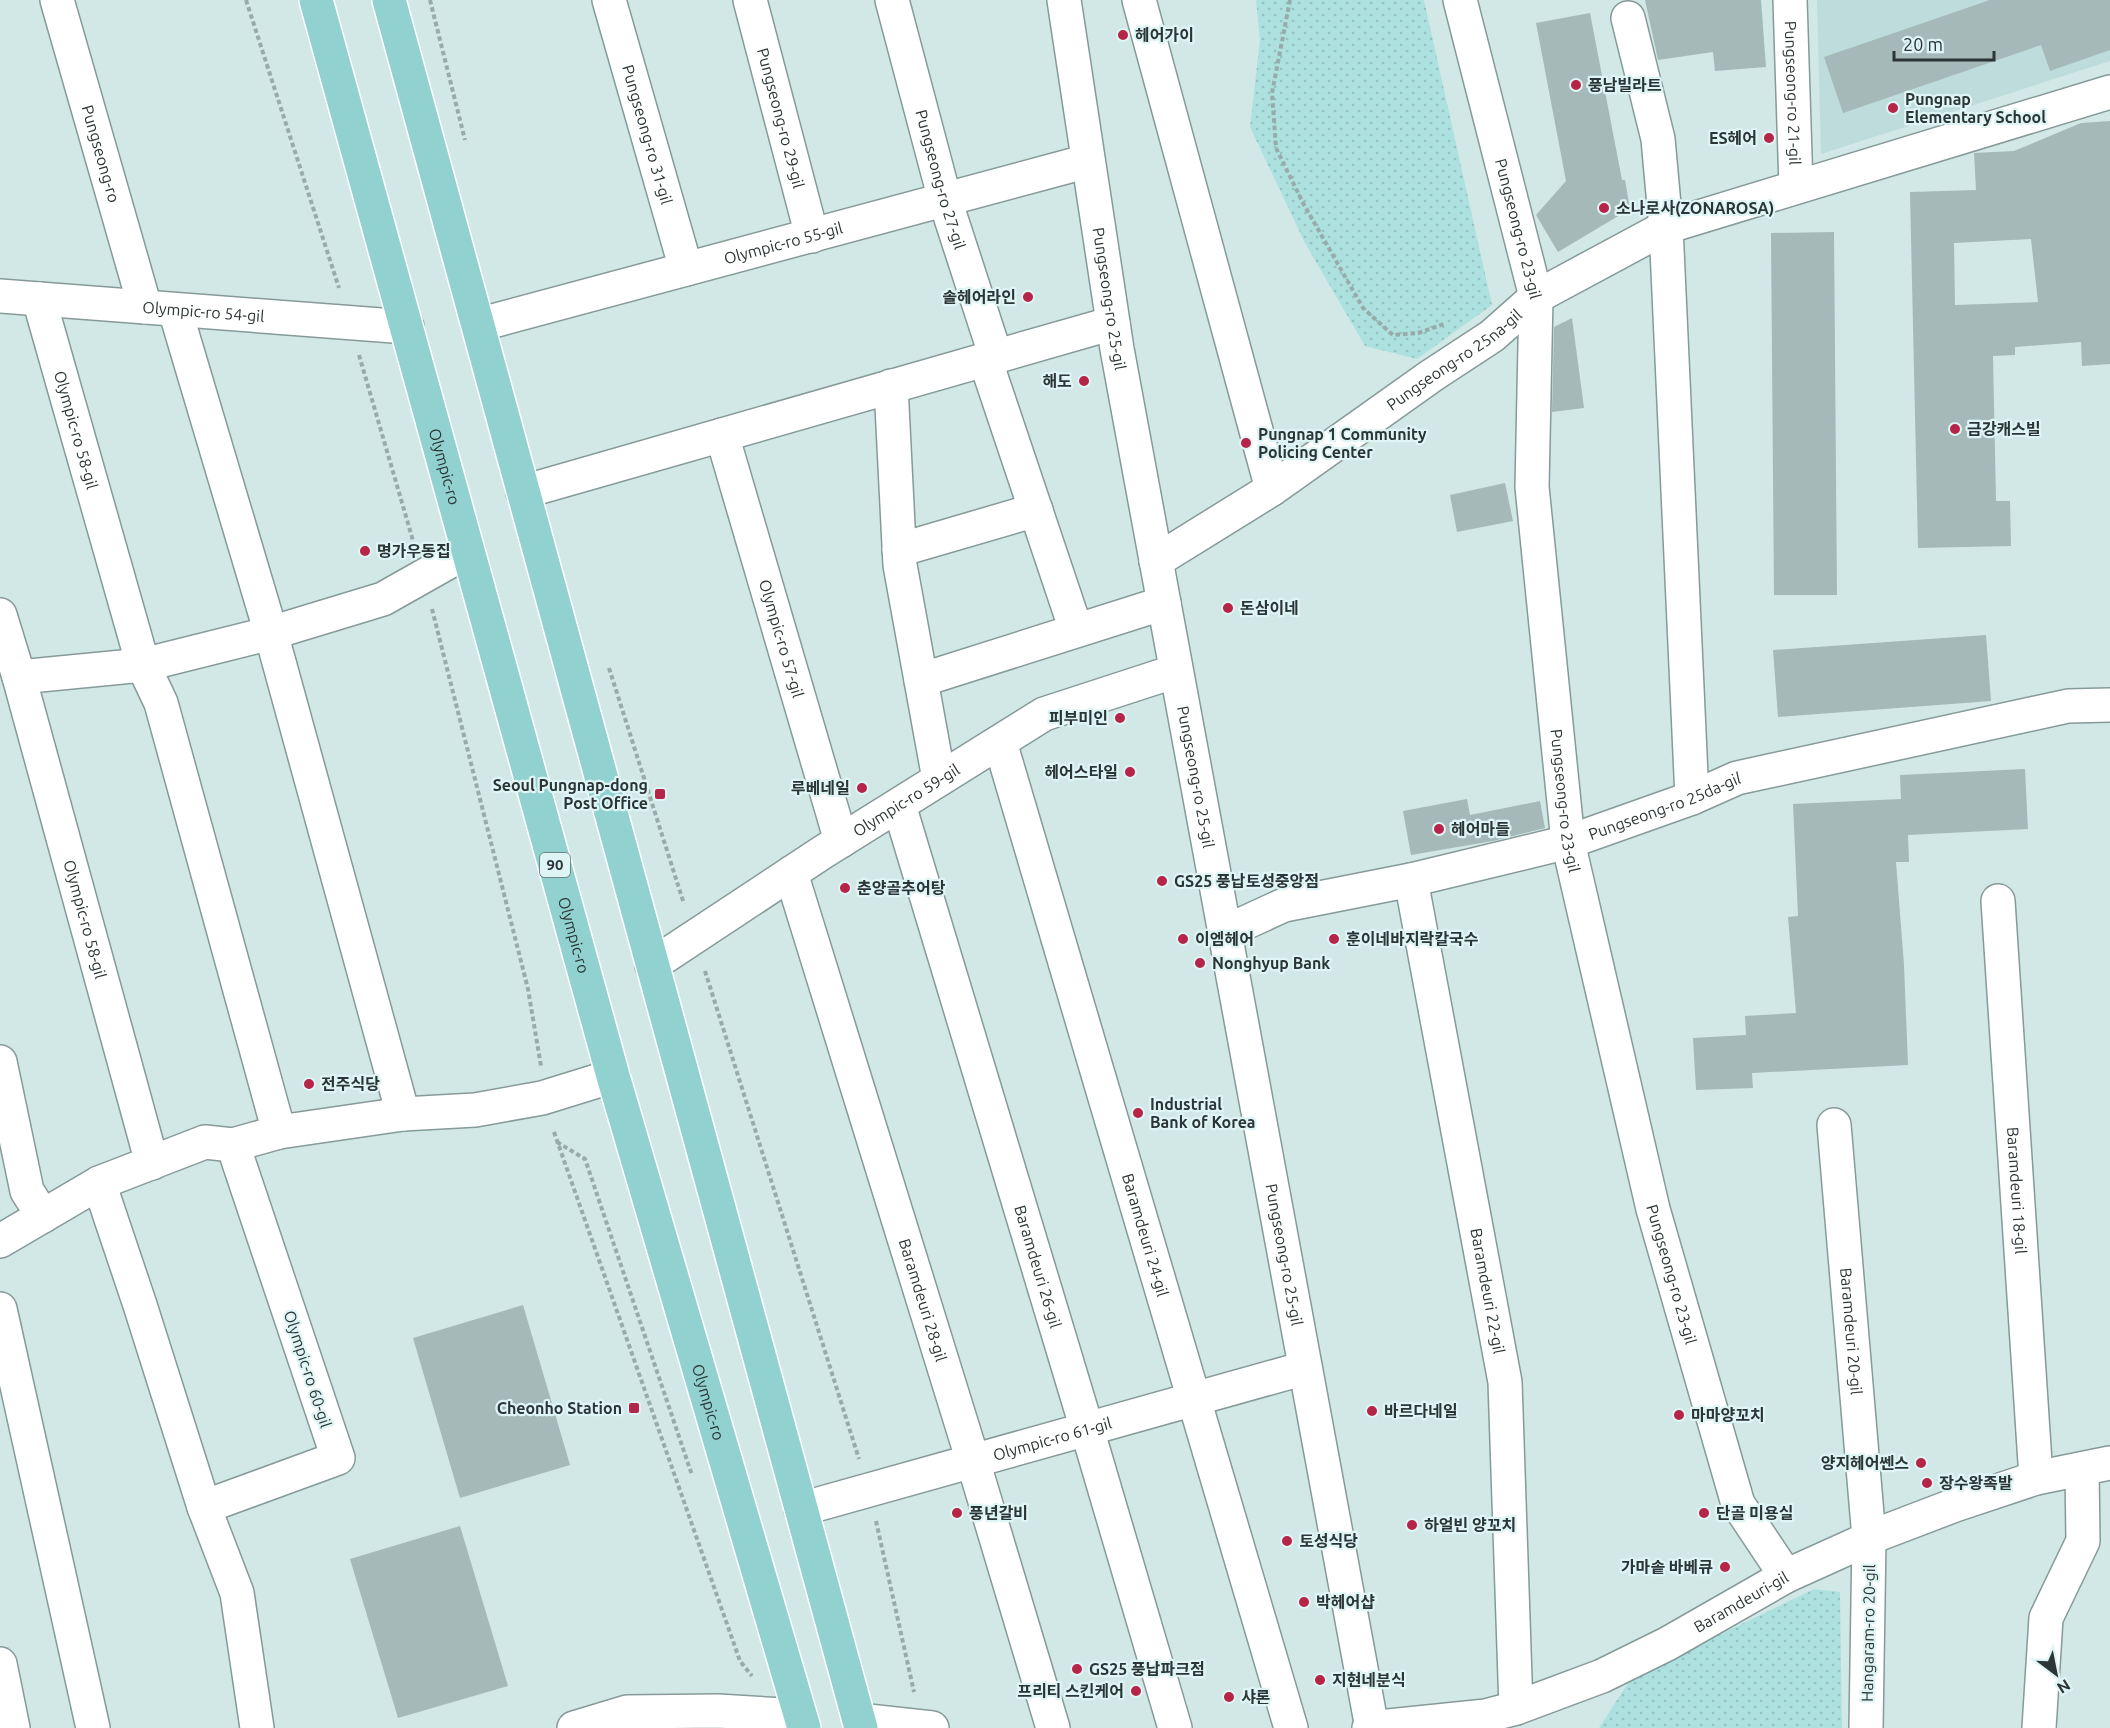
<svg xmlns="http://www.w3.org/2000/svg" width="2110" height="1728" font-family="Ubuntu,'Noto Sans KR',sans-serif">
  <defs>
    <pattern id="grass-dots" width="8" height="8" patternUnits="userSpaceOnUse" patternTransform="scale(1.5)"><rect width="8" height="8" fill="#ace1df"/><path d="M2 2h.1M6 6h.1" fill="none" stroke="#94c2c0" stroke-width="1.8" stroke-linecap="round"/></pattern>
  </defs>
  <rect width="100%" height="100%" fill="#d2e8e7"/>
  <polygon fill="#bddcdb" points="1817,0 2110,0 2110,61 1821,154"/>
  <g fill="url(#grass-dots)">
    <polygon points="1256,0 1424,0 1492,305 1417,359 1365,346 1305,243 1250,127 1260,40"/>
    <polygon points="1814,1589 1840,1592 1842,1728 1599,1728 1632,1677"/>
  </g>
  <g fill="#a4b9b8" fill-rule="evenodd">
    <polygon points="1645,0 1761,0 1766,67 1715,71 1713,52 1658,60"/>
    <polygon points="1990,0 2110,0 2110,50 2050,71 2041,45 1843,113 1824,57"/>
    <polygon points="1590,13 1622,180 1625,180 1630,209 1558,252 1536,215 1566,181 1536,23"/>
    <path d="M2110,121V364L2082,366L2081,342L2015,347V355L1993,356L1996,501H2010L2011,546L1918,548L1910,192L1976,190L1974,153L2014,151L2081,123ZM2031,239L2038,302L1955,305L1954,243Z"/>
    <polygon points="1834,232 1837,595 1774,595 1771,233"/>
    <polygon points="1572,318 1584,408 1552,412 1554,327"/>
    <polygon points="1505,483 1513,521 1457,532 1450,495"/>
    <polygon points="1986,635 1991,701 1778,717 1773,650"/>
    <polygon points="2025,769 2028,829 1908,835 1909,862 1896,862 1904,965 1908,1065 1752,1073 1753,1088 1696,1090 1693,1038 1746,1035 1745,1016 1796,1013 1788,917 1798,916 1793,804 1901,799 1900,775"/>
    <polygon points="1467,799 1470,815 1540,801 1545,828 1493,841 1411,855 1403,811"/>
    <polygon points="523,1305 570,1465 460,1498 413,1338"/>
    <polygon points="460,1526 508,1686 398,1718 350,1559"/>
  </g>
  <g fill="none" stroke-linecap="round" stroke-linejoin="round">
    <defs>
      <g id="minor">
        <path id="s1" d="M57,0L145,307"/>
        <path id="s2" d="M609,0L686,269"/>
        <path id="s3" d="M750,0L812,236"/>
        <path id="s4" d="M892,0L945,200L996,357"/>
        <path id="s5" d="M1064,0L1117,349L1372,1728"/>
        <polyline points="1139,0 1272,489"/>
        <path id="s6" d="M1460,0L1536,297L1532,487L1568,842L1653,1209L1738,1504L1786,1576"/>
        <path id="s7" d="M1790,0L1796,187"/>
        <polyline points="1628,18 1658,139 1666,227 1692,798"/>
        <path id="s8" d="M0,296L407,327"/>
        <path id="s9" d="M39,299L143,665L161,703L279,1132"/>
        <polyline points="175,310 271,633 403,1114"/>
        <path id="s10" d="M478,325L1088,161"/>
        <polyline points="985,359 1076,630"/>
        <polyline points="891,386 900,565 939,779"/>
        <path id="s11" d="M722,435L841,841"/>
        <polyline points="523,492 1113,323"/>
        <polyline points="899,550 1036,510"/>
        <path id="s12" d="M1156,561L1272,489L1431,376L1492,336L1536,297L1666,227L2110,92"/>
        <path id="s13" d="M0,615L19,677L152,1163"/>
        <polyline points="19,677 143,665 271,633 383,599 468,551"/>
        <polyline points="921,680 1164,603"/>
        <path id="s14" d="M1000,742L1291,1728"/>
        <path id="s15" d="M899,805L1087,1429L1175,1728"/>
        <path id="s16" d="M791,873L973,1461L1053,1728"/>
        <path id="s17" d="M1411,880L1505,1382L1516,1708"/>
        <path id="s18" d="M1998,901L2036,1478"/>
        <path id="s19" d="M1225,932L1284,905L1411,880L1568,842L1692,798L1737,778L2068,706L2110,705"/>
        <path id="s20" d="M652,965L823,852L1044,714L1176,671"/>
        <polyline points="0,1062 27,1191 43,1216"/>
        <path id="s21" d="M1834,1125L1869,1538L1866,1728"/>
        <polyline points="99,1183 140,1305 204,1507 237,1593 257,1728"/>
        <polyline points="0,1241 99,1183 205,1142 233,1145 279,1132 403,1114 475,1110 542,1098 613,1076"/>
        <polyline points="0,1309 93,1728"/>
        <polyline points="204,1507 338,1458 233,1145"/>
        <path id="s22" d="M801,1509L1305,1368"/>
        <polyline points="0,1664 13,1728"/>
        <polyline points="859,1720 932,1728"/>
        <polyline points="574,1728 627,1712 718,1711 800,1716"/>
        <path id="s23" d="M1369,1728L1486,1716L1516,1708L1602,1676L1667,1644L1786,1576L1879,1534L1955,1505L2036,1478L2110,1463"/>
        <polyline points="2039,1728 2046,1618 2083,1541 2082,1469"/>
      </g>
      <g id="major">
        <path id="s24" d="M316,0L613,1076L804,1728"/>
        <polyline points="389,0 861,1728"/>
      </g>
    </defs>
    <use href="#minor" stroke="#859a99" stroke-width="36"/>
    <use href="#major" stroke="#fff" stroke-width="36"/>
    <g stroke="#9aa" stroke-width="4" stroke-dasharray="4.5 3" stroke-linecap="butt">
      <polyline points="246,0 339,288"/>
      <polyline points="430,0 465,140"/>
      <polyline points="1290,0 1272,93 1276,148 1303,203 1363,308 1393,335 1418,333 1444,324"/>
      <polyline points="359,355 414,544"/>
      <polyline points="432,609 528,989 541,1066"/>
      <polyline points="609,668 684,904"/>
      <polyline points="705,971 859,1459"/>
      <polyline points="554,1132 740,1661 752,1676"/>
      <polyline points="557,1142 585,1159 692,1475"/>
      <polyline points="876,1521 914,1692"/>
    </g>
    <use href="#minor" stroke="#fff" stroke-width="33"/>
    <use href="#major" stroke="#91d1d0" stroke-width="33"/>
  </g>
  <g fill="#b62447" stroke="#dff5f5" stroke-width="2">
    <circle cx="1123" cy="35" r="6"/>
    <circle cx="1576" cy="85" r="6"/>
    <circle cx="1893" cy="108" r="6"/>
    <circle cx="1769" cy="138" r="6"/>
    <circle cx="1604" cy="208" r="6"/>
    <circle cx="1028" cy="297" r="6"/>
    <circle cx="1084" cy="381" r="6"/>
    <circle cx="1955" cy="429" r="6"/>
    <circle cx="1246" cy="443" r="6"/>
    <circle cx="365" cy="551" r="6"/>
    <circle cx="1228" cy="608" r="6"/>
    <circle cx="1120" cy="718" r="6"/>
    <circle cx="1130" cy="772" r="6"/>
    <circle cx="862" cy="788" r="6"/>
    <rect x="654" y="788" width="12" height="12" rx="3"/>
    <circle cx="1439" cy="829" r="6"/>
    <circle cx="1162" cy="881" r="6"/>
    <circle cx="845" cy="888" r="6"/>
    <circle cx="1183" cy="939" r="6"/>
    <circle cx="1334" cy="939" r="6"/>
    <circle cx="1200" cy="963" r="6"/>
    <circle cx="309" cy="1084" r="6"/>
    <circle cx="1138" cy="1113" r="6"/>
    <rect x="628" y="1402" width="12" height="12" rx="3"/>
    <circle cx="1372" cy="1411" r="6"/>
    <circle cx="1679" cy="1415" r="6"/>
    <circle cx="1921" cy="1463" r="6"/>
    <circle cx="1927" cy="1483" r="6"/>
    <circle cx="957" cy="1513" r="6"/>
    <circle cx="1704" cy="1513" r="6"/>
    <circle cx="1412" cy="1525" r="6"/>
    <circle cx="1287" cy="1541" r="6"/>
    <circle cx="1725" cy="1567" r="6"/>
    <circle cx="1304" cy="1602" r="6"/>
    <circle cx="1077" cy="1669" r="6"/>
    <circle cx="1320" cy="1680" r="6"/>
    <circle cx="1136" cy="1691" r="6"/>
    <circle cx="1229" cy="1697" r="6"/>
  </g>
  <g text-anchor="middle" stroke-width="4.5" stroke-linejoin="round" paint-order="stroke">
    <rect fill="#dff5f5" stroke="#626f6f" stroke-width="1.5" x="540" y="853" width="30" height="24" rx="4.5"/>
    <g font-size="15" font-weight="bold" fill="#2c3535">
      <text x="555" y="870">90</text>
    </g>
    <g font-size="16" font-weight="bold" fill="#2c3535" stroke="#dff5f5" text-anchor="start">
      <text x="1135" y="41">헤어가이</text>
      <text x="1588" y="91">풍남빌라트</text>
      <text x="1905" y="105">Pungnap<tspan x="1905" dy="18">Elementary School</tspan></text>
      <text x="1757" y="144" text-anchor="end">ES헤어</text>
      <text x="1616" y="214">소나로사(ZONAROSA)</text>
      <text x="1016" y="303" text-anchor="end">솔헤어라인</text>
      <text x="1072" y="387" text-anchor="end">해도</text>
      <text x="1967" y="435">금강캐스빌</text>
      <text x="1258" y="440">Pungnap 1 Community<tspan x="1258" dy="18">Policing Center</tspan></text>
      <text x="377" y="557">명가우동집</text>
      <text x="1240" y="614">돈삼이네</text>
      <text x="1108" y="724" text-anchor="end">피부미인</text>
      <text x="1118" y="778" text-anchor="end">헤어스타일</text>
      <text x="648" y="791" text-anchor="end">Seoul Pungnap-dong<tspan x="648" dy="18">Post Office</tspan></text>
      <text x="850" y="794" text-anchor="end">루베네일</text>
      <text x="1451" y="835">헤어마들</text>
      <text x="1174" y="887">GS25 풍납토성중앙점</text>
      <text x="857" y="894">춘양골추어탕</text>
      <text x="1195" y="945">이엠헤어</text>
      <text x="1346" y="945">훈이네바지락칼국수</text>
      <text x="1212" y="969">Nonghyup Bank</text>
      <text x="321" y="1090">전주식당</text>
      <text x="1150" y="1110">Industrial<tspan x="1150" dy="18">Bank of Korea</tspan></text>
      <text x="622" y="1414" text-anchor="end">Cheonho Station</text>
      <text x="1384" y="1417">바르다네일</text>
      <text x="1691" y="1421">마마양꼬치</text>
      <text x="1909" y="1469" text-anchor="end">양지헤어쎈스</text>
      <text x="1939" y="1489">장수왕족발</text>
      <text x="969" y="1519">풍년갈비</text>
      <text x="1716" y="1519">단골 미용실</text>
      <text x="1424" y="1531">하얼빈 양꼬치</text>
      <text x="1299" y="1547">토성식당</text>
      <text x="1713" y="1573" text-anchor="end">가마솥 바베큐</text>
      <text x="1316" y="1608">박헤어샵</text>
      <text x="1089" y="1675">GS25 풍납파크점</text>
      <text x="1332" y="1686">지현네분식</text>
      <text x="1124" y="1697" text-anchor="end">프리티 스킨케어</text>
      <text x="1241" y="1703">샤론</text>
    </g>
    <g font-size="16" fill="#2c3535" stroke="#dff5f5">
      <text dy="6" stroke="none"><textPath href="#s7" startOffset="93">Pungseong-ro 21-gil</textPath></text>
      <text dy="6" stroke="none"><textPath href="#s3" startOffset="122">Pungseong-ro 29-gil</textPath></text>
      <text dy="6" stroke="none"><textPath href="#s2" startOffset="140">Pungseong-ro 31-gil</textPath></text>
      <text dy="6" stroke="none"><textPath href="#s1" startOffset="160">Pungseong-ro</textPath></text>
      <text dy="6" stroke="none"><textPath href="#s4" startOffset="186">Pungseong-ro 27-gil</textPath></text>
      <text dy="6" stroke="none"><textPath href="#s6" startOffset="236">Pungseong-ro 23-gil</textPath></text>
      <text dy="6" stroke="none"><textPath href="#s10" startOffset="316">Olympic-ro 55-gil</textPath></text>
      <text dy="6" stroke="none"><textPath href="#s5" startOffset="302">Pungseong-ro 25-gil</textPath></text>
      <text dy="6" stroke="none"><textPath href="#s8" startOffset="204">Olympic-ro 54-gil</textPath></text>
      <text dy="6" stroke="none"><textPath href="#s12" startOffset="360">Pungseong-ro 25na-gil</textPath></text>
      <text dy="6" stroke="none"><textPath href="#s9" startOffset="136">Olympic-ro 58-gil</textPath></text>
      <text dy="6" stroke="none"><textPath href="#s24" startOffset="484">Olympic-ro</textPath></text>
      <text dy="6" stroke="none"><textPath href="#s11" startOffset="212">Olympic-ro 57-gil</textPath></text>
      <text dy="6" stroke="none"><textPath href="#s5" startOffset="788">Pungseong-ro 25-gil</textPath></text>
      <text dy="6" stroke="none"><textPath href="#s6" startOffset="812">Pungseong-ro 23-gil</textPath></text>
      <text dy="6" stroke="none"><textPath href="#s20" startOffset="303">Olympic-ro 59-gil</textPath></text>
      <text dy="6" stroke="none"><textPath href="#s19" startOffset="459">Pungseong-ro 25da-gil</textPath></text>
      <text dy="6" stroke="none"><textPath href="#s13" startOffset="316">Olympic-ro 58-gil</textPath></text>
      <text dy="6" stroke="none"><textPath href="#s24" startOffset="970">Olympic-ro</textPath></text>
      <text dy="6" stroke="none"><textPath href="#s18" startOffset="290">Baramdeuri 18-gil</textPath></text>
      <text dy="6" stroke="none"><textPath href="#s14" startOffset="514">Baramdeuri 24-gil</textPath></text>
      <text dy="6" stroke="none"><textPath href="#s5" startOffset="1274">Pungseong-ro 25-gil</textPath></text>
      <text dy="6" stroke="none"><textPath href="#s15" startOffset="482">Baramdeuri 26-gil</textPath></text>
      <text dy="6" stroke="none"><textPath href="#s6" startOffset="1298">Pungseong-ro 23-gil</textPath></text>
      <text dy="6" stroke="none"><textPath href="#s17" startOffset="418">Baramdeuri 22-gil</textPath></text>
      <text dy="6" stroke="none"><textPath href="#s16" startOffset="447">Baramdeuri 28-gil</textPath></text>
      <text dy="6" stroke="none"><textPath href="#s21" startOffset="207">Baramdeuri 20-gil</textPath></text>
      <text transform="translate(308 1369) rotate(72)" y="6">Olympic-ro 60-gil</text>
      <text dy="6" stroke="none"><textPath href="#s24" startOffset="1456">Olympic-ro</textPath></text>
      <text dy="6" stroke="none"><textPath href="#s22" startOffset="261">Olympic-ro 61-gil</textPath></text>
      <text dy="6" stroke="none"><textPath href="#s23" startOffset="398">Baramdeuri-gil</textPath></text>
      <text transform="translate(1868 1633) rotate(-89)" y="6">Hangaram-ro 20-gil</text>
    </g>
  </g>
  <g transform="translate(2056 1674) rotate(148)" stroke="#dff5f5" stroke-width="4.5" paint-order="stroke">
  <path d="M0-4.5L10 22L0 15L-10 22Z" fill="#2c3535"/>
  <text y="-9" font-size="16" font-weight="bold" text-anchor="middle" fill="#2c3535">N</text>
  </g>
  <path d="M1894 51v9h100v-9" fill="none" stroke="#2c3535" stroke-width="3"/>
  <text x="1903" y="51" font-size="18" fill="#2c3535" stroke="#dff5f5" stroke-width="4.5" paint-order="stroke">20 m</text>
</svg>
